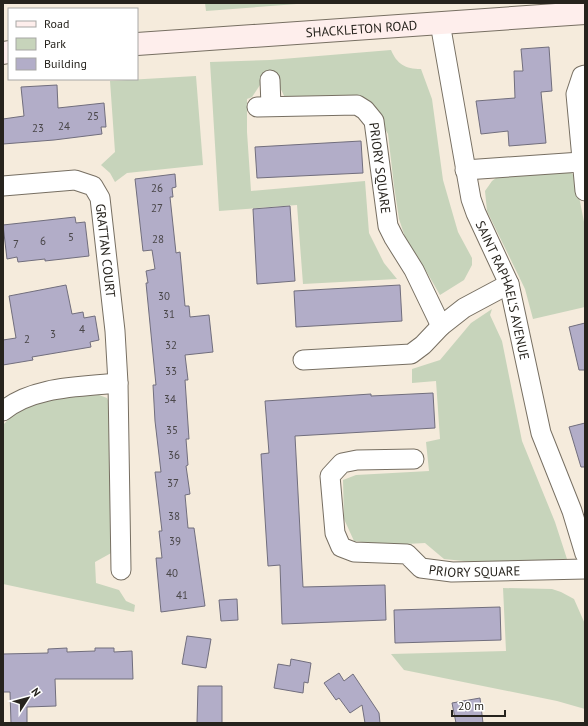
<svg xmlns="http://www.w3.org/2000/svg" width="588" height="726" font-family="'PT Sans',sans-serif">
  <rect width="100%" height="100%" fill="#f5ebdc"/>
  <g fill="#c7d4bb">
    <polygon points="205,3 310,3 206,11"/>
    <path d="M391,50C397,64 405,69 421,69L432,99L443,180L458,232L472,258V265L464,280L440,295L418,257L406,240L399,219L394,186L388,134L377,116L285,98L278,83L262,75L260,85L252,97L247,99V132L251,191L365,181L369,233L384,263L397,279L303,284L297,205L219,211L210,62L270,60Z"/>
    <polygon points="196,76 203,165 127,173 115,182 110,173 101,165 115,152 110,81"/>
    <polygon points="570,172 575,176 585,227 585,307 533,319 525,289 487,211 485,191 492,181 500,175"/>
    <polygon points="492,309 490,315 502,341 522,441 555,522 567,559 493,564 444,559 425,543 388,545 354,541 344,519 343,480 356,475 429,471 426,442 440,439 436,381 412,383 412,369 440,360 471,323"/>
    <path d="M99,395L107,398L110,405L113,552L95,562L96,583L119,590L126,601L135,605L134,612L3,584V425C9,419 15,411 22,408C43,395 75,396 99,395Z"/>
    <polygon points="503,588 552,589 561,592 574,599 585,624 585,709 557,701 404,670 391,654 506,651"/>
  </g>
  <g fill="#b2adc8" stroke="#716e7d">
    <polygon points="549,47 552,91 541,92 546,143 509,146 508,131 481,134 476,101 515,98 514,71 523,71 521,49"/>
    <polygon points="57,85 58,108 104,103 106,127 101,127 102,134 54,140 3,144 3,119 24,116 21,87"/>
    <polygon points="361,141 363,173 257,178 255,147"/>
    <polygon points="175,174 176,187 172,188 173,197 170,197 176,253 180,252 185,306 189,306 190,317 209,315 213,352 185,355 188,380 185,380 189,439 186,439 188,465 186,466 190,494 185,495 188,528 194,528 205,606 161,612 156,558 162,558 159,531 162,531 155,472 161,472 155,421 153,385 156,385 146,283 148,283 146,271 155,269 152,250 143,251 135,179"/>
    <polygon points="290,206 295,281 257,284 253,209"/>
    <polygon points="75,217 76,223 85,222 89,256 45,261 45,259 18,262 17,257 7,259 3,225"/>
    <polygon points="66,285 72,314 83,312 84,318 95,316 99,340 90,342 91,347 32,357 33,360 3,365 3,340 16,338 9,296"/>
    <polygon points="400,285 402,321 296,327 294,291"/>
    <polygon points="585,323 585,370 579,370 569,327"/>
    <polygon points="433,393 435,428 295,436 303,587 385,585 386,620 282,624 280,565 268,566 261,454 269,453 265,401 371,394 371,396"/>
    <polygon points="585,423 585,467 581,467 569,427"/>
    <polygon points="237,599 238,620 221,621 219,600"/>
    <polygon points="500,607 501,640 395,643 394,610"/>
    <polygon points="187,636 211,639 206,668 182,664"/>
    <polygon points="67,648 67,652 95,651 95,648 114,648 114,652 132,651 133,679 55,679 56,706 27,707 27,723 11,723 10,692 3,692 3,654 48,653 48,649"/>
    <polygon points="291,659 311,663 308,683 304,682 303,693 274,688 278,664 290,666"/>
    <polygon points="339,673 344,681 353,674 379,713 380,723 365,723 362,705 350,713 339,698 336,700 324,683"/>
    <polygon points="198,686 222,686 222,723 197,723"/>
    <polygon points="480,698 483,723 456,723 452,703"/>
  </g>
  <g fill="none" stroke-linecap="round" stroke-linejoin="round">
    <defs>
      <g id="street">
        <path id="s1" d="M440,23L471,199L476,213L509,284L541,433L572,511L585,554"/>
        <polyline points="585,75 582,76 576,94 585,191"/>
        <polyline points="270,80 271,106"/>
        <path id="s2" d="M257,107L357,105L365,110L374,121L388,226L394,238L414,270L441,326L464,308L509,284"/>
        <polyline points="465,170 581,162"/>
        <path id="s3" d="M3,186L75,180L93,186L100,198L115,331L118,383L121,570"/>
        <polyline points="303,360 411,354 423,345 441,326"/>
        <path d="M3,411C33,386 81,387 118,383"/>
        <path id="s4" d="M414,459L357,460L342,463L330,476L335,533L341,547L354,552L407,554L421,568L452,572L585,569"/>
      </g>
      <g id="secondary">
        <path id="s5" d="M137,44L585,13"/>
        <polyline points="3,53 9,52"/>
      </g>
    </defs>
    <use href="#street" stroke="#776f62" stroke-width="21"/>
    <use href="#secondary" stroke="#776f62" stroke-width="24"/>
    <use href="#street" stroke="#fff" stroke-width="19"/>
    <use href="#secondary" stroke="#feeeec" stroke-width="22"/>
  </g>
  <g text-anchor="middle" stroke-width="4" stroke-linejoin="round" paint-order="stroke">
    <g font-size="11" fill="#494648">
      <text x="93" y="120">25</text>
      <text x="64" y="130">24</text>
      <text x="38" y="132">23</text>
      <text x="157" y="192">26</text>
      <text x="157" y="212">27</text>
      <text x="71" y="241">5</text>
      <text x="158" y="243">28</text>
      <text x="43" y="245">6</text>
      <text x="16" y="248">7</text>
      <text x="164" y="300">30</text>
      <text x="169" y="318">31</text>
      <text x="82" y="333">4</text>
      <text x="53" y="338">3</text>
      <text x="27" y="343">2</text>
      <text x="171" y="349">32</text>
      <text x="171" y="375">33</text>
      <text x="170" y="403">34</text>
      <text x="172" y="434">35</text>
      <text x="174" y="459">36</text>
      <text x="173" y="487">37</text>
      <text x="174" y="520">38</text>
      <text x="175" y="545">39</text>
      <text x="172" y="577">40</text>
      <text x="182" y="599">41</text>
    </g>
    <g font-size="13" fill="#26231d" stroke="#fff">
      <text dy="5" stroke="none"><textPath href="#s5" startOffset="225">SHACKLETON ROAD</textPath></text>
      <text dy="5" stroke="none"><textPath href="#s2" startOffset="171">PRIORY SQUARE</textPath></text>
      <text dy="5" stroke="none"><textPath href="#s3" startOffset="158">GRATTAN COURT</textPath></text>
      <text dy="5" stroke="none"><textPath href="#s1" startOffset="276">SAINT RAPHAEL'S AVENUE</textPath></text>
      <text dy="5" stroke="none"><textPath href="#s4" startOffset="303">PRIORY SQUARE</textPath></text>
    </g>
  </g>
  <rect width="588" height="726" fill="none" stroke="#26231d" stroke-width="8"/>
  <rect x="8" y="8" width="130" height="72" fill="#ffffff" stroke="#a8a7a5"/>
  <rect x="16" y="21" width="20" height="6" fill="#feeeec" stroke="#a8a7a5"/>
  <text x="44" y="28" font-size="12" fill="#26231d">Road</text>
  <rect x="16" y="38" width="20" height="12" fill="#c7d4bb" stroke="#a8a7a5"/>
  <text x="44" y="48" font-size="12" fill="#26231d">Park</text>
  <rect x="16" y="58" width="20" height="12" fill="#b2adc8" stroke="#a8a7a5"/>
  <text x="44" y="68" font-size="12" fill="#26231d">Building</text>
  <g transform="translate(28 698) rotate(54)" stroke="#ffffff" stroke-width="3" paint-order="stroke">
  <path d="M0-3L7 15L0 10L-7 15Z" fill="#26231d"/>
  <text y="-6" font-size="11" font-weight="bold" text-anchor="middle" fill="#26231d">N</text>
  </g>
  <path d="M452 710v6h53v-6" fill="none" stroke="#26231d" stroke-width="2"/>
  <text x="458" y="710" font-size="12" fill="#26231d" stroke="#ffffff" stroke-width="3" paint-order="stroke">20 m</text>
</svg>
